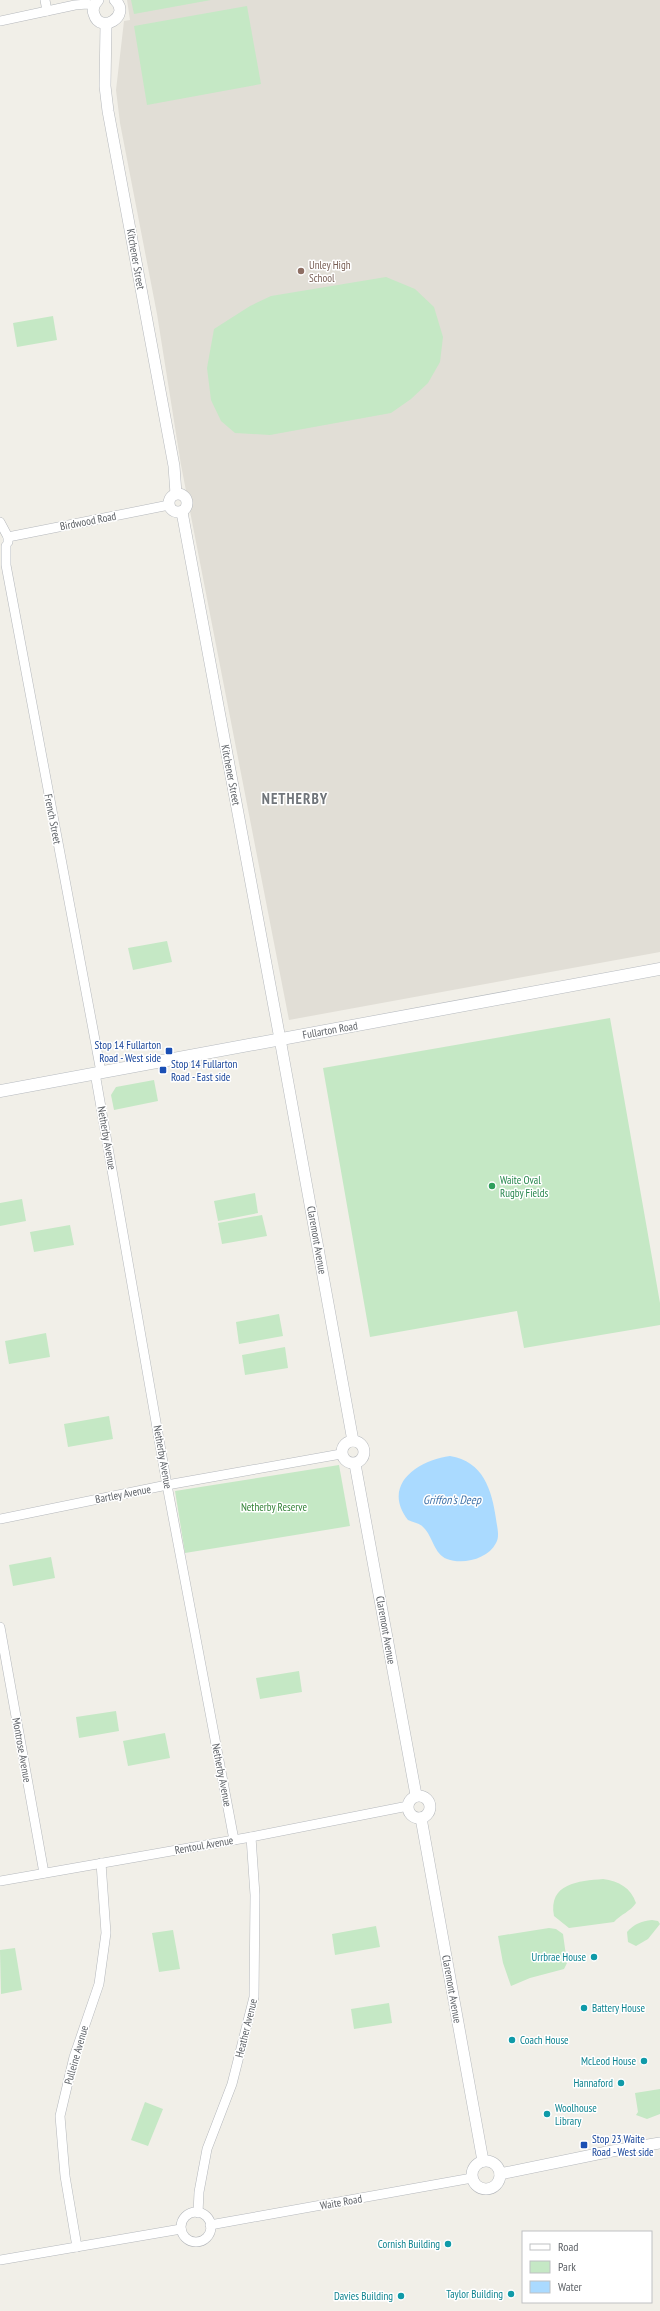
<svg xmlns="http://www.w3.org/2000/svg" width="660" height="2311" font-family="'PT Sans Narrow',sans-serif">
  <rect width="100%" height="100%" fill="#f1efe8"/>
  <polygon fill="#e1ded6" points="127,0 660,0 660,952 289,1020 181,465 157,314 120,123 116,90 124,21 130,20"/>
  <g fill="#c5e8c5">
    <polygon points="131,0 211,0 134,14"/>
    <polygon points="247,6 261,84 147,105 134,26"/>
    <polygon points="386,277 415,289 434,307 443,337 440,362 428,383 411,399 391,413 270,435 235,433 221,421 211,400 207,368 214,329 250,306 271,296"/>
    <polygon points="53,316 57,340 17,347 13,323"/>
    <polygon points="167,941 172,962 133,970 128,948"/>
    <polygon points="610,1018 660,1303 660,1325 524,1348 517,1311 370,1337 323,1068"/>
    <polygon points="154,1080 158,1101 114,1110 111,1095 116,1087"/>
    <polygon points="255,1193 258,1213 218,1221 214,1201"/>
    <polygon points="22,1199 26,1221 0,1226 0,1203"/>
    <polygon points="262,1215 267,1236 222,1244 218,1223"/>
    <polygon points="70,1225 74,1245 34,1252 30,1232"/>
    <polygon points="279,1314 283,1336 239,1344 236,1322"/>
    <polygon points="46,1333 50,1357 9,1364 5,1341"/>
    <polygon points="285,1347 288,1368 245,1375 242,1355"/>
    <polygon points="109,1416 113,1439 68,1447 64,1424"/>
    <polygon points="339,1465 350,1526 185,1553 175,1491"/>
    <polygon points="51,1557 55,1578 13,1586 9,1565"/>
    <polygon points="299,1671 302,1692 260,1699 256,1678"/>
    <polygon points="116,1711 119,1731 79,1738 76,1717"/>
    <polygon points="165,1733 170,1758 128,1766 123,1741"/>
    <path d="M603,1879C619,1881 631,1888 636,1903C630,1912 621,1914 614,1922L569,1928L554,1916C548,1883 579,1881 603,1879Z"/>
    <path d="M652,1920L658,1921L660,1924L648,1939L636,1946L628,1942L627,1932C634,1924 641,1921 652,1920Z"/>
    <polygon points="376,1926 380,1947 335,1955 332,1934"/>
    <polygon points="549,1928 556,1929 563,1934 567,1963 564,1969 530,1978 511,1986 503,1963 498,1936"/>
    <polygon points="173,1930 180,1969 159,1972 152,1933"/>
    <polygon points="15,1948 22,1990 1,1994 0,1950"/>
    <polygon points="389,2003 392,2023 354,2029 351,2009"/>
    <polygon points="660,2089 660,2114 647,2119 636,2115 638,2112 635,2093"/>
    <polygon points="145,2102 163,2109 148,2146 131,2140"/>
  </g>
  <path fill="#aadaff" d="M450,1456C483,1461 492,1490 496,1519C497,1527 500,1536 496,1543C488,1559 463,1565 447,1559C434,1554 433,1537 424,1528C420,1523 414,1523 408,1520C381,1485 418,1460 450,1456Z"/>
  <g fill="none" stroke-linecap="round" stroke-linejoin="round">
    <defs>
      <g id="minor">
        <polyline points="45,0 47,11"/>
        <polyline points="0,21 75,5 87,4 94,6"/>
        <polyline points="0,522 8,537 8,542"/>
        <polyline points="8,537 169,505"/>
        <polyline points="6,546 6,565 101,1072"/>
        <polyline points="95,1073 167,1485 234,1840"/>
        <polyline points="0,1519 167,1485 341,1454"/>
        <polyline points="0,1627 44,1873"/>
        <polyline points="0,1881 251,1837 408,1806"/>
        <circle cx="196" cy="2227" r="15"/>
        <polyline points="198,2213 199,2192 207,2149 232,2084 254,1997 255,1895 251,1837"/>
        <polyline points="210,2225 472,2178"/>
        <polyline points="77,2247 65,2176 60,2116 74,2057 99,1984 106,1933 101,1863"/>
        <polyline points="0,2260 181,2229"/>
      </g>
      <g id="tertiary">
        <path d="M98,0C94,4 92,9 94,14C100,35 132,16 115,0"/>
        <polyline points="106,24 105,86 108,111 174,466 176,494"/>
        <circle cx="178" cy="503" r="9"/>
        <polyline points="182,512 280,1039 353,1441"/>
        <circle cx="353" cy="1452" r="11"/>
        <polyline points="355,1464 416,1795"/>
        <circle cx="419" cy="1807" r="11"/>
        <polyline points="421,1818 483,2161"/>
        <circle cx="486" cy="2175" r="14"/>
        <polyline points="500,2174 612,2151 660,2143"/>
      </g>
      <polyline id="secondary" points="0,1091 660,969"/>
    </defs>
    <use href="#minor" stroke="#b5b8bc" stroke-width="10"/>
    <use href="#tertiary" stroke="#b5b8bc" stroke-width="12"/>
    <use href="#secondary" stroke="#b6babf" stroke-width="13"/>
    <use href="#minor" stroke="#fff" stroke-width="9"/>
    <use href="#tertiary" stroke="#fff" stroke-width="11"/>
    <use href="#secondary" stroke="#fff" stroke-width="12"/>
  </g>
  <circle fill="#8d6e63" stroke="#fff" stroke-width="1.5" cx="301" cy="271" r="4"/>
  <g fill="#1a4fb4" stroke="#fff" stroke-width="1.5">
    <rect x="165" y="1047" width="8" height="8" rx="2"/>
    <rect x="159" y="1066" width="8" height="8" rx="2"/>
    <rect x="580" y="2141" width="8" height="8" rx="2"/>
  </g>
  <circle fill="#2e9e5b" stroke="#fff" stroke-width="1.5" cx="492" cy="1186" r="4"/>
  <g fill="#0f9aa8" stroke="#fff" stroke-width="1.5">
    <circle cx="594" cy="1957" r="4"/>
    <circle cx="584" cy="2008" r="4"/>
    <circle cx="512" cy="2040" r="4"/>
    <circle cx="644" cy="2061" r="4"/>
    <circle cx="621" cy="2083" r="4"/>
    <circle cx="547" cy="2114" r="4"/>
    <circle cx="448" cy="2244" r="4"/>
    <circle cx="511" cy="2294" r="4"/>
    <circle cx="401" cy="2296" r="4"/>
  </g>
  <g text-anchor="middle" stroke-width="3" stroke-linejoin="round" paint-order="stroke">
    <g font-size="11" fill="#5f6368" stroke="#fff">
      <text transform="translate(136 259) rotate(80)" y="4">Kitchener Street</text>
      <text transform="translate(88 521) rotate(-11)" y="4">Birdwood Road</text>
      <text transform="translate(231 775) rotate(79)" y="4">Kitchener Street</text>
      <text transform="translate(53 819) rotate(79)" y="4">French Street</text>
      <text transform="translate(330 1030) rotate(-10)" y="4">Fullarton Road</text>
      <text transform="translate(107 1138) rotate(80)" y="4">Netherby Avenue</text>
      <text transform="translate(317 1240) rotate(80)" y="4">Claremont Avenue</text>
      <text transform="translate(163 1457) rotate(80)" y="4">Netherby Avenue</text>
      <text transform="translate(123 1494) rotate(-11)" y="4">Bartley Avenue</text>
      <text transform="translate(386 1630) rotate(80)" y="4">Claremont Avenue</text>
      <text transform="translate(22 1750) rotate(80)" y="4">Montrose Avenue</text>
      <text transform="translate(222 1775) rotate(79)" y="4">Netherby Avenue</text>
      <text transform="translate(204 1845) rotate(-10)" y="4">Rentoul Avenue</text>
      <text transform="translate(452 1989) rotate(80)" y="4">Claremont Avenue</text>
      <text transform="translate(246 2028) rotate(-76)" y="4">Heather Avenue</text>
      <text transform="translate(76 2055) rotate(-74)" y="4">Pulleine Avenue</text>
      <text transform="translate(341 2202) rotate(-10)" y="4">Waite Road</text>
    </g>
    <g font-size="11" fill="#785e54" stroke="#fff" text-anchor="start">
      <text x="309" y="269">Unley High<tspan x="309" dy="13">School</tspan></text>
    </g>
    <g font-size="11" fill="#164399" stroke="#fff" text-anchor="start">
      <text x="161" y="1049" text-anchor="end">Stop 14 Fullarton<tspan x="161" dy="13">Road - West side</tspan></text>
      <text x="171" y="1068">Stop 14 Fullarton<tspan x="171" dy="13">Road - East side</tspan></text>
      <text x="592" y="2143">Stop 23 Waite<tspan x="592" dy="13">Road - West side</tspan></text>
    </g>
    <g font-size="11" fill="#27864d" stroke="#fff" text-anchor="start">
      <text x="500" y="1184">Waite Oval<tspan x="500" dy="13">Rugby Fields</tspan></text>
    </g>
    <g font-size="11" fill="#348238" stroke="#fff">
      <text x="274" y="1511">Netherby Reserve</text>
    </g>
    <g font-size="11" fill="#0d838f" stroke="#fff" text-anchor="end">
      <text x="586" y="1961">Urrbrae House</text>
      <text x="592" y="2012" text-anchor="start">Battery House</text>
      <text x="520" y="2044" text-anchor="start">Coach House</text>
      <text x="636" y="2065">McLeod House</text>
      <text x="613" y="2087">Hannaford</text>
      <text x="555" y="2112" text-anchor="start">Woolhouse<tspan x="555" dy="13">Library</tspan></text>
      <text x="440" y="2248">Cornish Building</text>
      <text x="503" y="2298">Taylor Building</text>
      <text x="393" y="2300">Davies Building</text>
    </g>
    <g font-size="12" font-style="italic" fill="#4174aa" stroke="#fff">
      <text x="452" y="1504">Griffon's Deep</text>
    </g>
    <g font-size="15" font-weight="bold" letter-spacing="1" fill="#70757a" stroke="#fff">
      <text x="295" y="804">NETHERBY</text>
    </g>
  </g>
  <rect x="522" y="2231" width="130" height="72" fill="#ffffff" stroke="#bfc1c3"/>
  <rect x="530" y="2244" width="20" height="6" fill="#ffffff" stroke="#bfc1c3"/>
  <text x="558" y="2251" font-size="12" fill="#5f6368">Road</text>
  <rect x="530" y="2261" width="20" height="12" fill="#c5e8c5" stroke="#bfc1c3"/>
  <text x="558" y="2271" font-size="12" fill="#5f6368">Park</text>
  <rect x="530" y="2281" width="20" height="12" fill="#aadaff" stroke="#bfc1c3"/>
  <text x="558" y="2291" font-size="12" fill="#5f6368">Water</text>
</svg>
